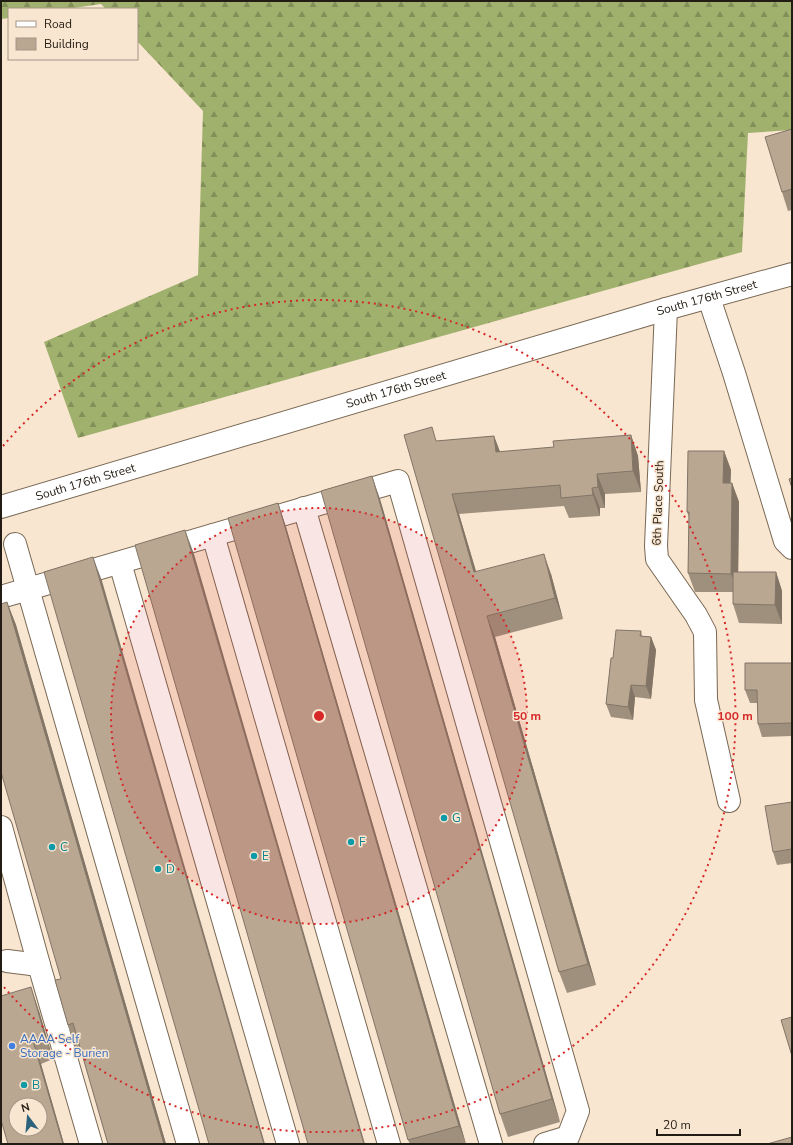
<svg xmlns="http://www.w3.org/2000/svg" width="793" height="1145" font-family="'Nunito Sans',sans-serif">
  <defs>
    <pattern id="forest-firs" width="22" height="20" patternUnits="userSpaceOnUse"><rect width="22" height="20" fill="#a0b16e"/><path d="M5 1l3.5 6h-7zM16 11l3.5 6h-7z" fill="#828f59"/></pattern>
  </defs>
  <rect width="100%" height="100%" fill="#f9e6d0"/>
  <polygon fill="url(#forest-firs)" points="1,1 792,1 792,130 748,133 742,252 78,438 44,342 198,275 203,111 137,41 137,9 106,9 101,4 67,9 9,9 9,18 1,19"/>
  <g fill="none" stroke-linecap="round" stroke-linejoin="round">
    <defs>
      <g id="minor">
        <polyline points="709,298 734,373 785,541 792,548"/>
        <polyline points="666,309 656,546 657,559 696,615 705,632 706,700 729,801"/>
        <path id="s1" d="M1,507L666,309L792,274"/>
        <polyline points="304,508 491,1144"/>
        <polyline points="213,535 389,1144"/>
        <polyline points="15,544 188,1144"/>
        <polyline points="120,563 288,1144"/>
        <polyline points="1,597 398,481 578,1111 568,1137 545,1144"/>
        <polyline points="1,827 39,965"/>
        <polyline points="7,961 39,965 91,1144"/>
      </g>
    </defs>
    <use href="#minor" stroke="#786854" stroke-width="24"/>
    <use href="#minor" stroke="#fff" stroke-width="22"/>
  </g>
  <g fill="#9f907e">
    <polygon points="792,129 792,210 788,211 782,192"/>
    <polygon points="631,435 638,456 641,492 605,494 605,508 600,508 600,516 569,518 564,506 459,514 476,571 551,574 563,619 495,637 596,985 567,993 559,972 437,441 494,436 500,452 554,447"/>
    <polygon points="724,451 731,470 730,483 732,483 739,502 738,572 776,572 782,591 782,624 739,623 733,604 733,592 695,592 688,573 689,517 687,512"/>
    <polygon points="380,499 560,1122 508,1137 500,1114"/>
    <polygon points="278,503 286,527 466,1144 410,1144 408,1140"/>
    <polygon points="7,602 16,625 166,1144 108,1144 80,1047 76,1049 68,1025 61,979"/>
    <polygon points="641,631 642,636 651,637 656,650 651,699 635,697 633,720 611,717 606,704 613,658"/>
    <polygon points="792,663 792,736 762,737 758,724 757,703 750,703 745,690"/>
    <polygon points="792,802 792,863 777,865 773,852"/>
    <polygon points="39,1011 53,1059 41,1064 64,1144 8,1144"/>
  </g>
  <g fill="#827566">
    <polygon points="631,435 638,456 641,492 633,471"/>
    <polygon points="494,436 502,457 496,452"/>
    <polygon points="724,451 731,470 730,501 723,483"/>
    <polygon points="597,474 605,494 605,508 598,487"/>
    <polygon points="372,476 380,499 560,1122 552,1099"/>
    <polygon points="732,483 739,502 738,592 731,574"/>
    <polygon points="592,488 600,508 600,516 593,495"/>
    <polygon points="452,494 459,514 482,592 474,572"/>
    <polygon points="278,503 286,527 466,1144 459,1126"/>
    <polygon points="185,530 194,554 365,1144 364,1144"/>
    <polygon points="544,554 551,574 563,619 555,598"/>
    <polygon points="93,557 102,581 265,1144 264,1144"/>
    <polygon points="776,572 782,591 782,624 775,605"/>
    <polygon points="7,602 16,625 166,1144 164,1144"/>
    <polygon points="487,616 495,637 596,985 588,964"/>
    <polygon points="651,637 656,650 651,699 646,686"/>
    <polygon points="631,685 635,697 633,720 628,707"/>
    <polygon points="31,987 39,1011 53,1059 45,1036"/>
    <polygon points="33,1041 41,1064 64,1144 63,1144"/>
  </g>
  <g fill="#b9a792" stroke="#827566" fill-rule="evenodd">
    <polygon points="792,129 792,189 782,192 765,137"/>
    <polygon points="432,427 436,441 494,436 496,452 554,447 553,441 631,435 633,471 597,474 598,487 592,488 593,495 561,498 560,485 452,494 474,572 544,554 555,598 487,616 588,964 559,972 404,435"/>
    <polygon points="688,451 724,451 723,483 732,483 731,574 688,573 689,512 687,512"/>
    <polygon points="372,476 552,1099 500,1114 321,491"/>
    <polygon points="792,478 792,488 789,479"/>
    <polygon points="278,503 459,1126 408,1140 228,518"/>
    <polygon points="185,530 364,1144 308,1144 135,545"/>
    <polygon points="93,557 264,1144 209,1144 44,572"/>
    <polygon points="733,572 776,572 775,605 733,604"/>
    <polygon points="7,602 164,1144 108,1144 73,1023 68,1025 55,980 61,979 1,772 1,604"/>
    <polygon points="616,630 641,631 640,636 651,637 646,686 631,685 628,707 606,704 611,658 613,658"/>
    <polygon points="745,663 792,663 792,723 758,724 757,690 745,690"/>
    <polygon points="792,802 792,849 773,852 765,806"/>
    <path d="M31,987L45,1036L33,1041L63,1144H8L1,1120V996ZM16,1105H40V1129H16Z"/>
    <polygon points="792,1017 792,1056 781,1020"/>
    <polygon points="792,1137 792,1144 767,1144"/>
  </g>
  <circle cx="319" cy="716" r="208" fill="#d62828" fill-opacity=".12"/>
  <g fill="none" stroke="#d62828" stroke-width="2" stroke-dasharray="2 4">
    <circle cx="319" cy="716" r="208"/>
    <path d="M3 446A416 416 0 1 1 3 986"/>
  </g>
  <g fill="#0f9aa8" stroke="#f9e6d0" stroke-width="1.5">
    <circle cx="444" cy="818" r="4"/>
    <circle cx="351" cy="842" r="4"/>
    <circle cx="52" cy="847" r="4"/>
    <circle cx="254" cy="856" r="4"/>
    <circle cx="158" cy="869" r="4"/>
    <circle cx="24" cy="1085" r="4"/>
  </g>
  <circle fill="#3f7fe0" stroke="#f9e6d0" stroke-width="1.5" cx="12" cy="1046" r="4"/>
  <g text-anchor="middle" stroke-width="3" stroke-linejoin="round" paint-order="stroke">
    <g font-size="12" fill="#231c14" stroke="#f9e6d0">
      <text dy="4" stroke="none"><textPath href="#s1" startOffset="736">South 176th Street</textPath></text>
      <text dy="4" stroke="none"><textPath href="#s1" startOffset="412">South 176th Street</textPath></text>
      <text dy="4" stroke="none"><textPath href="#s1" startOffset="88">South 176th Street</textPath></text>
      <text transform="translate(658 503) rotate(-88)" y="4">6th Place South</text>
    </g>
    <g font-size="12" fill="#0d838f" stroke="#f9e6d0" text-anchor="start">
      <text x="452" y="822">G</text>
      <text x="359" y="846">F</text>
      <text x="60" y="851">C</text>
      <text x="262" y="860">E</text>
      <text x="166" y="873">D</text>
      <text x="32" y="1089">B</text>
    </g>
    <g font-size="12" fill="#366cbe" stroke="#f9e6d0" text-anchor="start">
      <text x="20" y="1043">AAAA Self<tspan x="20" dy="14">Storage - Burien</tspan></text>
    </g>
  </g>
  <circle cx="319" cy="716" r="6" fill="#d62828" stroke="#f9e6d0" stroke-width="2"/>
  <g font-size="12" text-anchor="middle" font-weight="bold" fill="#d62828" stroke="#f9e6d0" stroke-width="3" stroke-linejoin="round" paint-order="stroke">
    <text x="527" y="720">50 m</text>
    <text x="735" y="720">100 m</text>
  </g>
  <rect width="793" height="1145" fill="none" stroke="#231c14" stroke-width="4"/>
  <rect x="8" y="8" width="130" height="52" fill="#f9e6d0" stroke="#a39585"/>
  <rect x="16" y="21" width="20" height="6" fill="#ffffff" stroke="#a39585"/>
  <text x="44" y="28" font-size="12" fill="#231c14">Road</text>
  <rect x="16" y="38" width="20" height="12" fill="#b9a792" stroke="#a39585"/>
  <text x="44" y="48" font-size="12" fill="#231c14">Building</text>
  <g transform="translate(28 1117) rotate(344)"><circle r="19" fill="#f9e6d0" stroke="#a39585"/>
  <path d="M0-3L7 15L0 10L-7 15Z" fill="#2b627c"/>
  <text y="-6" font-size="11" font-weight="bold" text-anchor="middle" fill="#231c14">N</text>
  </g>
  <path d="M657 1129v6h83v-6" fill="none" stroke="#231c14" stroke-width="2"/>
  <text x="663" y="1129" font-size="12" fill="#231c14" stroke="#f9e6d0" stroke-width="3" paint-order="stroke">20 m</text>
</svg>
